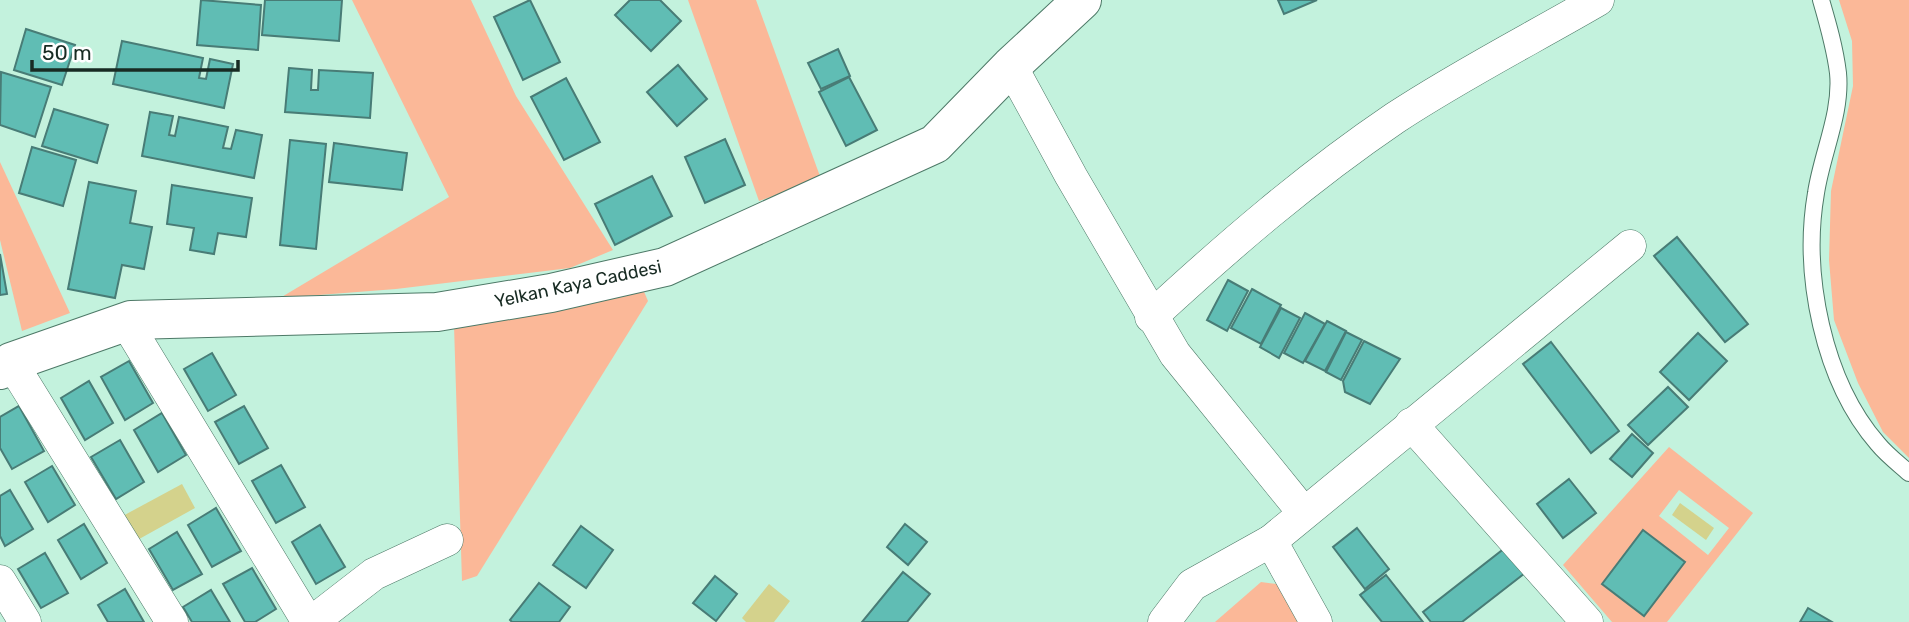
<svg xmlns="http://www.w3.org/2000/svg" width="1909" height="622" font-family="Rubik,sans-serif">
  <rect width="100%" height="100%" fill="#c3f2dd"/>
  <g fill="#fbb898" fill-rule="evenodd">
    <polygon points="352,0 471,0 516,96 613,250 570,268 396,289 280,298 449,197"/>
    <polygon points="688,0 756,0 821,179 759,201"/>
    <polygon points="1839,0 1909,0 1909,458 1883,432 1858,383 1834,320 1829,260 1831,191 1853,86 1852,41"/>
    <polygon points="0,162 70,313 22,331 0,240"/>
    <polygon points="642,287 648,301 477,576 462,581 454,326"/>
    <path d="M1669,447L1753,513L1667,622H1612L1563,565ZM1679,490L1729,528L1708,555L1659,516Z"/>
    <polygon points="1261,582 1277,584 1298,622 1215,622"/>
  </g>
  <g fill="#d4d28c">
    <polygon points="182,484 195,508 132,543 119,518"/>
    <polygon points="1680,503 1714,528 1706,540 1672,515"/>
    <polygon points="769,584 790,601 774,622 746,622 742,618"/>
  </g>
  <g fill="#60bdb4" stroke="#487c76" stroke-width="2">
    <polygon points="201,0 261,5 258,50 197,45"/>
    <polygon points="265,0 342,0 339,41 262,35"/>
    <polygon points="530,0 560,62 523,80 494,17"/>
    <polygon points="630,0 660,0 681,21 651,51 615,15"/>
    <polygon points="1278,0 1317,0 1284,14"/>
    <polygon points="26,29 75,45 62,85 14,70"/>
    <polygon points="122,41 203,58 199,78 206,79 210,59 233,64 224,108 113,84"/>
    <polygon points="838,49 850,76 821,89 808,63"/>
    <polygon points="678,65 707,99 677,126 647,92"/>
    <polygon points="289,68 312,70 311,90 318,90 319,70 373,73 370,118 285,112"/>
    <polygon points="1,72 51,87 35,137 0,125"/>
    <polygon points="849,77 877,130 846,146 819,92"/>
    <polygon points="566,78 600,142 564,160 531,97"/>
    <polygon points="54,109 108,125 97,163 42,146"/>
    <polygon points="150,112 173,116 169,135 175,136 179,117 228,127 223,148 231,149 236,130 262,135 254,178 142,156"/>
    <polygon points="725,139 745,185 705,203 685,157"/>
    <polygon points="290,140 326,144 316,249 280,245"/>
    <polygon points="334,143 407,153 402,190 329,182"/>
    <polygon points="32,147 76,160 63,206 19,193"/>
    <polygon points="652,176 672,216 615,245 595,204"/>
    <polygon points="89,182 136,191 130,223 152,227 144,269 122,265 115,298 68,289"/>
    <polygon points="172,185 252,198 246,237 218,233 214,254 190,250 194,228 167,224"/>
    <polygon points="1677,237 1748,324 1725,342 1654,256"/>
    <polygon points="0,254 7,294 0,295"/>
    <polygon points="1228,280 1248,291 1227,331 1207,320"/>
    <polygon points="1252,289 1281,305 1261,344 1231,328"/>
    <polygon points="1281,308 1300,318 1279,358 1260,347"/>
    <polygon points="1305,313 1325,324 1303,363 1284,353"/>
    <polygon points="1327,321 1346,331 1325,371 1305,361"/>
    <polygon points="1346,332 1362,340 1341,380 1326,372"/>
    <polygon points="1698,333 1727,361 1689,400 1660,372"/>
    <polygon points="1364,341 1400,359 1370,404 1345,392 1343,381"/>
    <polygon points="1551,342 1619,431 1591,453 1523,364"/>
    <polygon points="212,353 236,395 208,411 184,369"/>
    <polygon points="129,361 153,403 125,420 101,377"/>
    <polygon points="89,381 113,423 85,440 61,398"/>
    <polygon points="1668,387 1688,407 1648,445 1628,425"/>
    <polygon points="19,406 44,451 12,469 0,448 0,417"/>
    <polygon points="244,406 268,448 239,464 215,422"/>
    <polygon points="162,413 186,455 158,472 134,430"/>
    <polygon points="1632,434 1653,453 1632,477 1610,459"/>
    <polygon points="120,440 144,482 116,499 91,457"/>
    <polygon points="281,465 305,507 276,523 252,481"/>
    <polygon points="52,466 75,505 48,522 25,482"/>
    <polygon points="1569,479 1596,513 1563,538 1537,504"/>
    <polygon points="10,490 33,529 5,546 0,536 0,496"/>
    <polygon points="216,508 241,551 212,567 188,525"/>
    <polygon points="84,524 107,563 81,579 58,540"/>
    <polygon points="905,524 927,542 908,565 887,547"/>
    <polygon points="320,525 345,567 316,584 292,542"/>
    <polygon points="581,526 613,550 586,588 553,565"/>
    <polygon points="1357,528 1389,569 1365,589 1333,547"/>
    <polygon points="1643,530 1685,562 1644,616 1602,584"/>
    <polygon points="177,532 202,574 173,590 149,549"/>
    <polygon points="1510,544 1529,570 1462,622 1431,622 1423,612"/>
    <polygon points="45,553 68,593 41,608 18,569"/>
    <polygon points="252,568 276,609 255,622 245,622 223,584"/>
    <polygon points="903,572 930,594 907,622 862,622"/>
    <polygon points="1386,575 1423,622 1382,622 1360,595"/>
    <polygon points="715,576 737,594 716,621 693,603"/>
    <polygon points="539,583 570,607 559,622 512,622 510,620"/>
    <polygon points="125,589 144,622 108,622 98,605"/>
    <polygon points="211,590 230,622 192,622 183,607"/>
    <polygon points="1808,608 1832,622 1800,622"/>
  </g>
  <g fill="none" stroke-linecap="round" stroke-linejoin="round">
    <defs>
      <path id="service" d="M1821,0C1828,24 1835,48 1838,73C1842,113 1822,153 1816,193C1802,274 1823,381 1878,444C1887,455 1899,464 1909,473"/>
      <g id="minor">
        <polyline points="1011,66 1071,176 1175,354 1303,512"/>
        <path d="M1151,317C1229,245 1308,177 1395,118C1460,75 1531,39 1598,0"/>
        <polyline points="126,322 308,622"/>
        <polyline points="11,362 172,622"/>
        <polyline points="1411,424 1587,622"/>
        <polyline points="1271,541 1316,622"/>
        <polyline points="0,581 25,622"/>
        <polyline points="312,622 374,574 447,540"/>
        <polyline points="1164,622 1192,585 1271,541 1630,246"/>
      </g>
      <polyline id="tertiary" points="0,370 11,362 131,320 437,312 551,293 665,267 935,144 1011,66 1082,0"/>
    </defs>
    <use href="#service" stroke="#4d7967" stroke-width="18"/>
    <use href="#minor" stroke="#4d7967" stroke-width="33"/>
    <use href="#tertiary" stroke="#4d7967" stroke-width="40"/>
    <use href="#service" stroke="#fff" stroke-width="16"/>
    <use href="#minor" stroke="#fff" stroke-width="32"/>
    <use href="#tertiary" stroke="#fff" stroke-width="38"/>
  </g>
  <g text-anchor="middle" stroke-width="5" stroke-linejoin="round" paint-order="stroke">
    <g font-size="18" fill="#182b23" stroke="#fff">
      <text transform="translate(578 284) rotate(-12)" y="6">Yelkan Kaya Caddesi</text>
    </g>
  </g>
  <path d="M32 60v10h206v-10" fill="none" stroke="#182b23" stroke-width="3.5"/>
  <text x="42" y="60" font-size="21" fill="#182b23" stroke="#ffffff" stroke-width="5" paint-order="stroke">50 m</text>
</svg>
